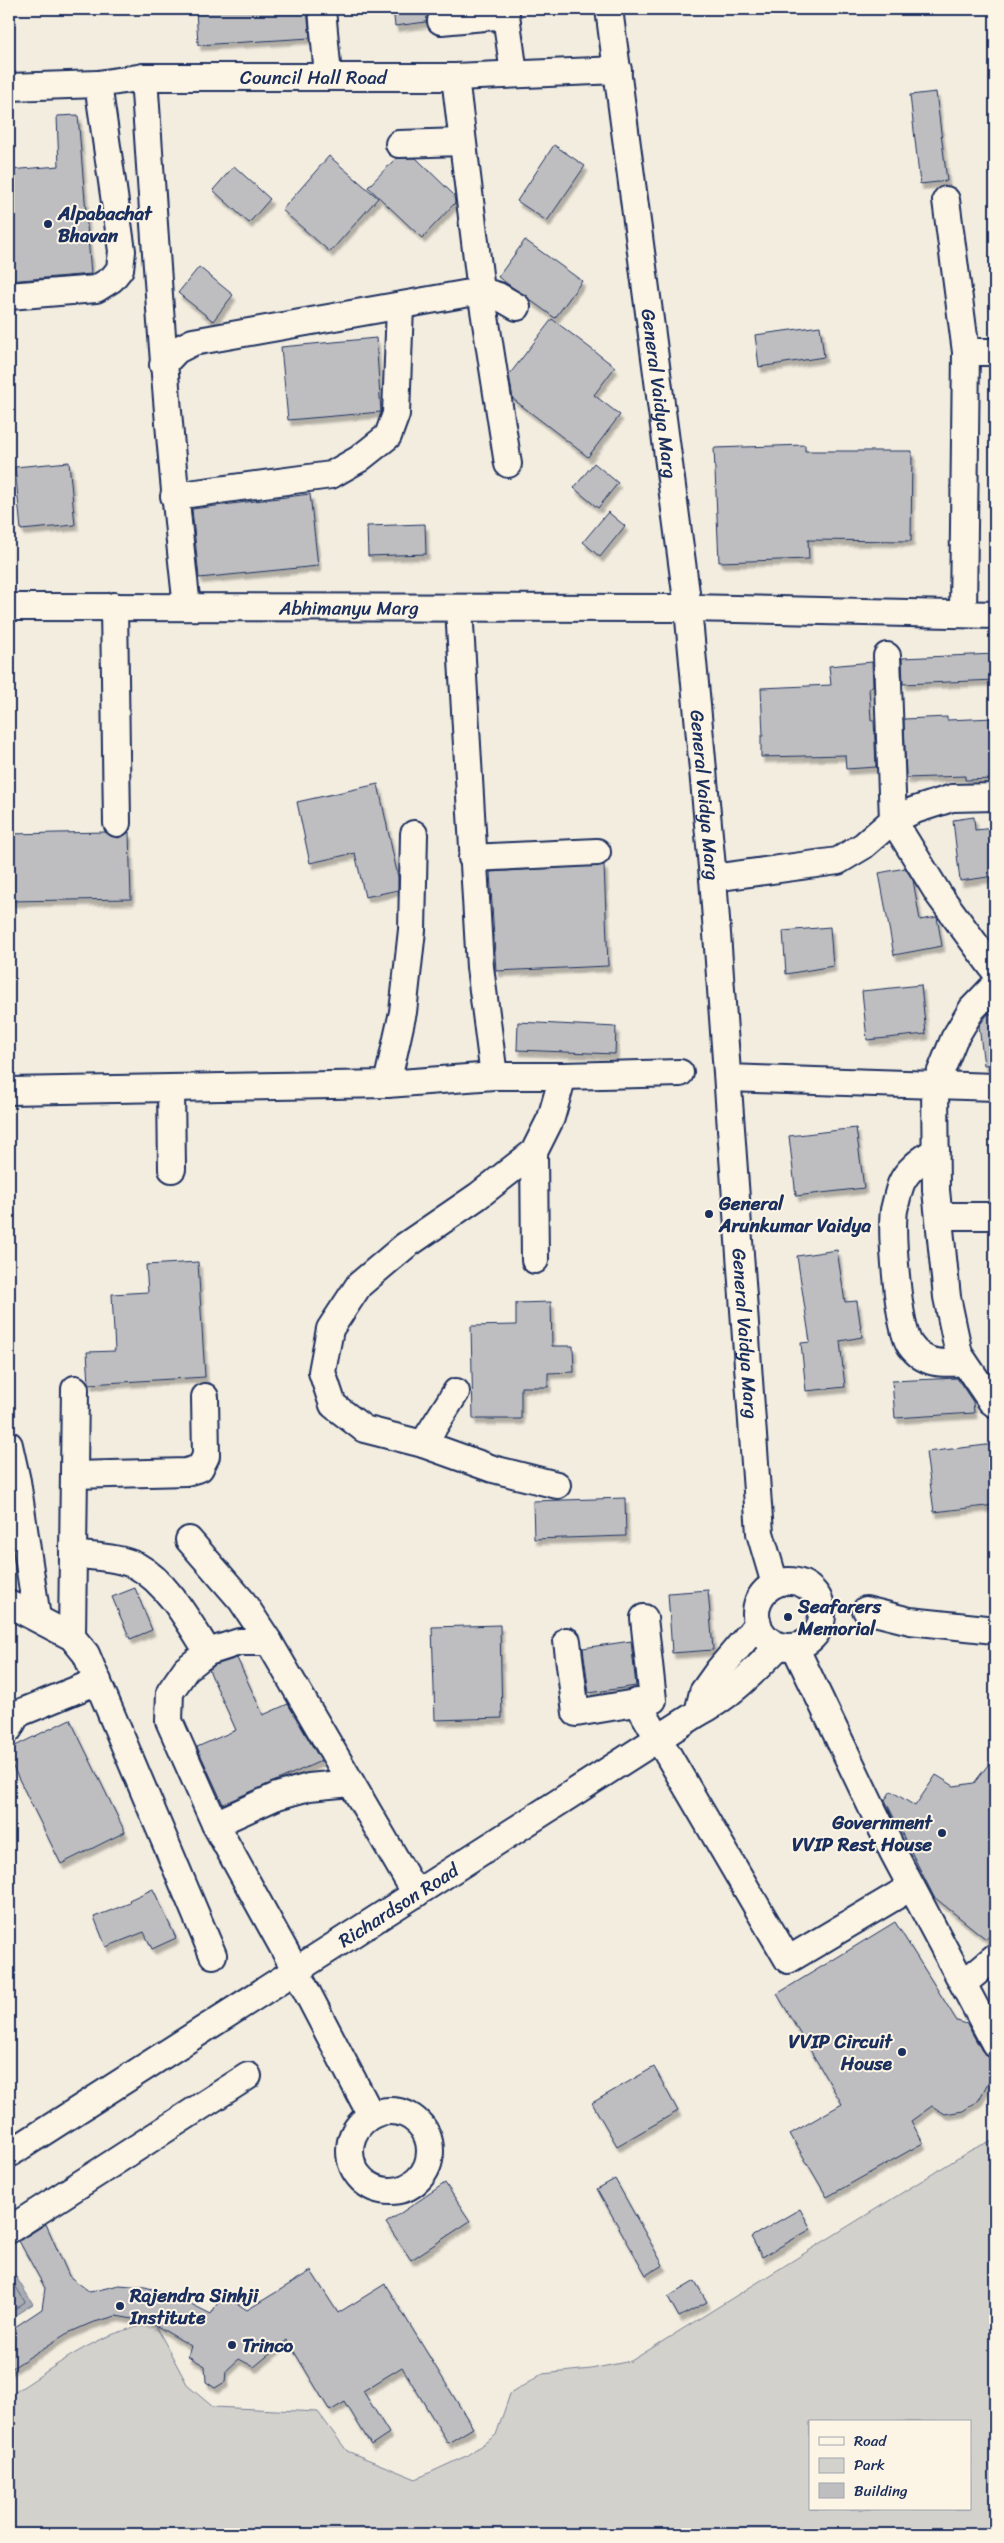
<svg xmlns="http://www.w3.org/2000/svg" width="1004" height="2543" font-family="Sriracha,sans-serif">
  <defs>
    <filter id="shadow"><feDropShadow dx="3" dy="5.5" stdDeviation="1" flood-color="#0004"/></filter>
  </defs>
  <rect width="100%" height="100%" fill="#f3ede0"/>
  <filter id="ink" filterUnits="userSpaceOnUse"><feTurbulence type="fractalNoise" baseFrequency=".02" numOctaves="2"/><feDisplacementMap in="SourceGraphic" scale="10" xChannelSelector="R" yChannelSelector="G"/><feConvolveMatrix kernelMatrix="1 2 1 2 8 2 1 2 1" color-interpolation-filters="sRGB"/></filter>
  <g filter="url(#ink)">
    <path fill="#d3d1cc" stroke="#778095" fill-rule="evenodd" d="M995,2139V2534H9V2396C54,2368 100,2329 155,2324L188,2386L213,2407L318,2412L347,2451L416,2479L466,2456L496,2435L510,2394L542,2374L591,2369L631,2361L971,2150ZM810,2422H970V2509H810Z"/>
    <polygon fill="#a9acb3" stroke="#707a91" points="11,2269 33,2304 9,2319 9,2271"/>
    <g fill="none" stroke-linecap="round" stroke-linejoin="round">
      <polyline stroke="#546180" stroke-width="1" points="9,2275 25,2302 9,2313"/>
    </g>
    <g fill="#bebec0" stroke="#1b2f5e" filter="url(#shadow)">
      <polygon points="196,9 307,9 310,38 198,45"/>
      <polygon points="393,9 432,9 428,14 426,22 395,26"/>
      <polygon points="936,92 947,181 920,184 910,95"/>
      <polygon points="78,115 91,274 9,281 9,170 59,166 57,116"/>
      <polygon points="554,145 585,166 547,221 517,201"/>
      <polygon points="329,156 378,198 330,252 282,210"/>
      <polygon points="396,158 416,158 454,195 455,203 422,238 368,187"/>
      <polygon points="234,166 270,199 249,223 213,190"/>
      <polygon points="525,240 582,281 555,318 498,277"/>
      <polygon points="199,267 233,295 213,321 178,293"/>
      <polygon points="552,319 615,367 594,395 620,415 588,457 513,399 509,375"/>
      <polygon points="820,326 824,357 759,367 755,335"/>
      <polygon points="376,338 381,412 288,420 281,347"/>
      <polygon points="805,445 805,451 912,451 911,541 808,540 809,559 719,562 714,448"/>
      <polygon points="69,462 75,525 21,530 15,467"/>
      <polygon points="594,463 618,483 598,508 574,488"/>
      <polygon points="310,494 318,566 199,578 192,509"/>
      <polygon points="608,512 625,526 600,557 583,542"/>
      <polygon points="425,524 426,554 368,556 367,526"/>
      <polygon points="995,654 995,680 903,684 902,658"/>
      <polygon points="872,662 873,685 869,689 871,720 874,720 876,767 846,769 845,755 761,757 761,736 763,736 761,688 831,685 829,666"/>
      <polygon points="947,717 947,720 995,718 995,779 965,780 965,776 906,778 904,719"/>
      <polygon points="378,784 398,877 398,890 365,897 355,853 310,863 297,802"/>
      <polygon points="974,817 975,830 995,828 995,876 960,881 953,820"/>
      <polygon points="106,832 118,838 129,832 131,899 9,901 9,834"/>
      <polygon points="604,865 608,966 496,971 490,872"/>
      <polygon points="905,868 913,880 920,920 937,917 942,946 894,955 879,873"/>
      <polygon points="830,927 833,966 786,974 783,931"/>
      <polygon points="921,985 926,1034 867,1040 862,991"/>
      <polygon points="995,1013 995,1064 984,1065 979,1026 988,1014"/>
      <polygon points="518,1022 616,1027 615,1054 517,1050"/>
      <polygon points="856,1128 864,1188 796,1196 789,1136"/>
      <polygon points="837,1250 845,1302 857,1301 862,1337 840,1341 845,1387 806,1391 801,1343 810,1342 797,1256"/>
      <polygon points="198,1262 205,1377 89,1384 87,1352 115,1351 112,1294 148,1292 146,1265"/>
      <polygon points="551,1302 552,1346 573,1346 574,1372 548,1373 548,1387 521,1387 521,1419 473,1419 471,1326 516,1325 516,1303"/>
      <polygon points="957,1378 973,1402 974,1413 895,1418 892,1381"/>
      <polygon points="995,1444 995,1505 934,1512 926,1452"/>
      <polygon points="625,1498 626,1536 534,1539 533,1501"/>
      <polygon points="135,1588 152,1630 130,1639 112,1597"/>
      <polygon points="708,1590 713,1650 672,1653 668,1593"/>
      <polygon points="500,1625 502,1718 435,1720 432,1627"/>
      <polygon points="631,1641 636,1686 589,1693 583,1648"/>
      <polygon points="237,1658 263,1715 288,1704 321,1761 223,1804 197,1747 236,1730 209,1670 215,1665"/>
      <polygon points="70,1719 125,1832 61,1864 9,1759 9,1749"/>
      <polygon points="995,1756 995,1927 986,1939 934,1897 885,1800 891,1791 915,1806 936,1775 954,1786 974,1783"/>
      <polygon points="153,1889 176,1938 152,1949 144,1932 106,1947 94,1917 130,1903 129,1900"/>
      <polygon points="895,1922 957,2021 967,2024 982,2051 993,2059 991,2077 979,2100 963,2111 945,2114 932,2106 911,2121 923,2143 827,2197 790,2134 842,2104 777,1994"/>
      <polygon points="654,2067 678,2111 617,2146 592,2103"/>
      <polygon points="615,2179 663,2265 646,2275 597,2189"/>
      <polygon points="445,2183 470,2221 411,2260 386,2223"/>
      <polygon points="800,2209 811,2229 762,2257 751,2237"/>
      <polygon points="46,2224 69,2276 90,2292 119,2285 145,2287 171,2294 211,2314 223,2294 247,2310 311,2271 338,2313 385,2284 473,2428 448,2443 402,2367 363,2391 389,2433 371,2445 345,2402 330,2411 287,2340 254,2367 239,2359 226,2371 225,2382 215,2388 206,2382 205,2366 188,2356 191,2346 150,2322 116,2316 91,2323 66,2334 9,2370 9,2331 42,2309 45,2288 19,2241"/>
      <polygon points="695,2281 707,2302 679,2317 668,2297"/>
    </g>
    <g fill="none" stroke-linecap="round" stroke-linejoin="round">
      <defs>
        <g id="minor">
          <polyline points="322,9 328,76"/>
          <path id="s1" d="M609,9L688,608L713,878L760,1533L775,1584"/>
          <polyline points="441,21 506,15 514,74"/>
          <path d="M144,77C156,254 167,431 187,607"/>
          <polyline points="455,77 481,291 508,464"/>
          <path id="s2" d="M9,87L98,84L144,77H455L618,70"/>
          <polyline points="399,144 462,142"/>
          <polyline points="946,200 966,352 963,614"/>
          <polyline points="9,296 96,289 112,279 120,269 122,251 98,84"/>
          <polyline points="966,352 995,352"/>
          <polyline points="163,365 177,350 193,342 481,291 498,296 517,307"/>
          <polyline points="174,496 331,475 359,459 388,436 396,414 400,306"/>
          <polyline points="114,606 117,823"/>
          <path id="s3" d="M9,607L688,608L995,615"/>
          <polyline points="459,608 480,967 494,1076"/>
          <polyline points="887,656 893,820 939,895 995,971"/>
          <polyline points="472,858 597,852"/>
          <polyline points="713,878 838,861 863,846 893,820 915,810 952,798 995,797"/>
          <polyline points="995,985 972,1009 954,1039 935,1086 936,1190 947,1297 959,1354 991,1401 995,1404"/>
          <polyline points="728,1078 995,1087"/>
          <polyline points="387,1084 403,1012 412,930 414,834"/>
          <polyline points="171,1088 172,1169"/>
          <polyline points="9,1091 387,1084 494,1076 563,1076 680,1073"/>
          <path d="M936,1150C923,1159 907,1169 901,1184C898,1192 896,1202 894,1210C891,1232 898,1328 910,1345C924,1365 943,1364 964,1362"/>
          <polyline points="534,1152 535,1260"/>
          <polyline points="939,1216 995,1216"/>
          <polyline points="423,1444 456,1392"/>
          <polyline points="9,1445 17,1481 37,1618"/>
          <polyline points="74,1475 186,1472 200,1468 206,1456 205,1397"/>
          <polyline points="557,1485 493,1469 423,1444 364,1429 333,1405 322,1372 330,1329 359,1285 405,1246 478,1196 534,1152 551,1118 563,1076"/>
          <polyline points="189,1540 242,1601 269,1642 416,1894"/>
          <path d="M73,1554C93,1557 119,1557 137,1566C168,1583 190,1624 208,1652"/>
          <circle cx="789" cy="1614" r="33"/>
          <polyline points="9,1604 72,1637 86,1654 213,1955"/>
          <polyline points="866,1610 910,1621 995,1630"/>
          <polyline points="72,1637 75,1389"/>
          <polyline points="567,1641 576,1713 653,1700 644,1618"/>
          <polyline points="269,1642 239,1642 208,1652 186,1669 170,1692 169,1721 215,1824 296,1971 371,2115"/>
          <polyline points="795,1647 893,1852 995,2044"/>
          <polyline points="637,1702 788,1960 911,1887"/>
          <polyline points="698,1713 703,1692 718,1671 758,1624"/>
          <polyline points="9,1729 17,1714 98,1681"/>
          <polyline points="215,1824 277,1796 309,1787 351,1783"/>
          <polyline points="964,1983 995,1957"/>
          <circle cx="390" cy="2151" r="40"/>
          <path id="s4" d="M9,2154L698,1713C730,1697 754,1671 779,1646"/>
          <polyline points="9,2230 248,2076"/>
        </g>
      </defs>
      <use href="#minor" stroke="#1b2f5e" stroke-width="30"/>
      <use href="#minor" stroke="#fcf5e5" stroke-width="26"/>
    </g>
  </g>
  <g fill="#1b2f5e" stroke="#fcf5e5" stroke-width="2">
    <circle cx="48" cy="224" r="5"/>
    <circle cx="709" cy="1214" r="5"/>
    <circle cx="788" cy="1617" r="5"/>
    <circle cx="942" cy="1833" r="5"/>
    <circle cx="902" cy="2052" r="5"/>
    <circle cx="120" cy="2306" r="5"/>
    <circle cx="232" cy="2345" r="5"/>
  </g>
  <g text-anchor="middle" stroke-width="4" stroke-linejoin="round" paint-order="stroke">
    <g font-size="19" fill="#1b2f5e" stroke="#fcf5e5">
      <text dy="7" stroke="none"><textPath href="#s2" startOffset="305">Council Hall Road</textPath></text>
      <text dy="7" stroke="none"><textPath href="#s1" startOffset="388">General Vaidya Marg</textPath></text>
      <text dy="7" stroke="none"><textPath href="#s3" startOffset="340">Abhimanyu Marg</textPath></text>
      <text dy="7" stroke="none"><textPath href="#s1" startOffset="792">General Vaidya Marg</textPath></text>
      <text dy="7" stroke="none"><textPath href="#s1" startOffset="1332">General Vaidya Marg</textPath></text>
      <text dy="7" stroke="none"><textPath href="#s4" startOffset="462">Richardson Road</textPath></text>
    </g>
    <g font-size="19" font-weight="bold" fill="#1b2f5e" stroke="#fcf5e5" text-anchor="start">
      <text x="58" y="220">Alpabachat<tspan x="58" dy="22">Bhavan</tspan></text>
      <text x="719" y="1210">General<tspan x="719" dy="22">Arunkumar Vaidya</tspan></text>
      <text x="798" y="1613">Seafarers<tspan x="798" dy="22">Memorial</tspan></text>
      <text x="932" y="1829" text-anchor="end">Government<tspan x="932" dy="22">VVIP Rest House</tspan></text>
      <text x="892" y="2048" text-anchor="end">VVIP Circuit<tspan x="892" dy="22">House</tspan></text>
      <text x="130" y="2302">Rajendra Sinhji<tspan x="130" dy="22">Institute</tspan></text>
      <text x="242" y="2352">Trinco</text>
    </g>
  </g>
  <rect width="1004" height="2543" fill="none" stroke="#fcf5e5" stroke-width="30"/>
  <rect x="15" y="15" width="974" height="2513" fill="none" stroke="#1b2f5e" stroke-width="2" filter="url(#ink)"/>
  <rect x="809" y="2420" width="162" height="90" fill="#fcf5e5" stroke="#a2a6af"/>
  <rect x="819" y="2437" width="25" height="8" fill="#fcf5e5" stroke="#a2a6af"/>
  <text x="854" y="2446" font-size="15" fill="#1b2f5e">Road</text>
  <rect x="819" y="2458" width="25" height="15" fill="#d3d1cc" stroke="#a2a6af"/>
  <text x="854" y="2470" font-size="15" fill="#1b2f5e">Park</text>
  <rect x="819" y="2483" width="25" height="15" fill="#bebec0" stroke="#a2a6af"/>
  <text x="854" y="2496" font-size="15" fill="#1b2f5e">Building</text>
</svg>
